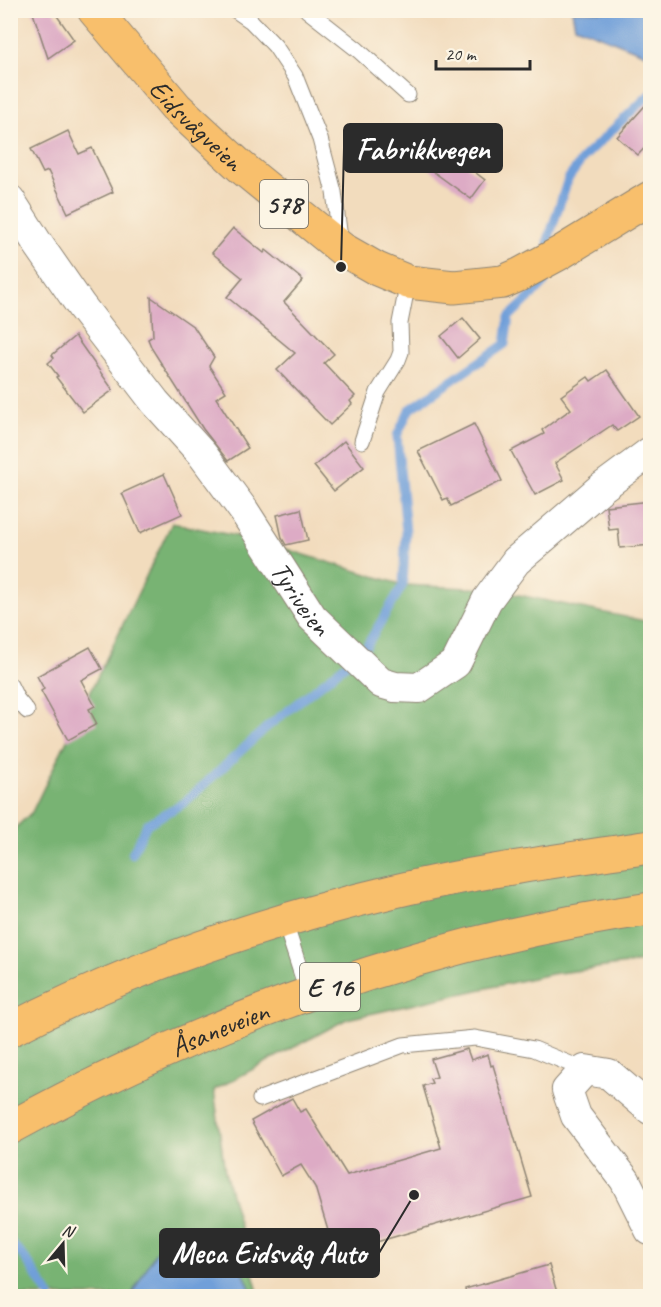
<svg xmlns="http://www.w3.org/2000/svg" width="661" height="1307" font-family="Caveat,sans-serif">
  <rect width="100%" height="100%" fill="#fcf5e5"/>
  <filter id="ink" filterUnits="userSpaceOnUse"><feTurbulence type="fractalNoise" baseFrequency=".0167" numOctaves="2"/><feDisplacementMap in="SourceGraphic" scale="12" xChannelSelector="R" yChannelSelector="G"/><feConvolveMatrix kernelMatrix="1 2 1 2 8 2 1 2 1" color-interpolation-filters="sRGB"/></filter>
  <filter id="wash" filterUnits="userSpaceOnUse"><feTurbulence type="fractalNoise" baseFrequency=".008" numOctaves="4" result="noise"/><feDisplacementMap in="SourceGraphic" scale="24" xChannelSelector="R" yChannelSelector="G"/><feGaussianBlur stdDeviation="1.35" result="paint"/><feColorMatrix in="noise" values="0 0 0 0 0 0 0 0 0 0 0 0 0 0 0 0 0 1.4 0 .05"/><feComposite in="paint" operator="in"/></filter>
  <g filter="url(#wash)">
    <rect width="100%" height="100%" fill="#f2dcbd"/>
    <polygon fill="#78b373" stroke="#526f4f" stroke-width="1.5" points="172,523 256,540 403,585 490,589 650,622 650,961 551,974 347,1019 214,1090 225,1172 259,1296 253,1296 235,1252 158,1250 133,1292 134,1296 11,1296 11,832 32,812"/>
    <g fill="#6f9fd9" stroke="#4d6582" stroke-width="1.5">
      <polygon points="572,11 650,11 650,56 575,26"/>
      <polygon points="157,1250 235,1252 253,1296 134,1296 133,1292"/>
    </g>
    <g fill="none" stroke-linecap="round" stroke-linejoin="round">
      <g stroke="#6f9fd9" stroke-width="9">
        <polyline points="548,251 548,240 568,179 584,157 650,94"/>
        <polyline points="132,854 147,824 184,803 267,727 364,650 403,585 406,532 397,436 409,410 505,344 509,317 544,284 547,268"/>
        <polyline points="10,1242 25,1258 50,1296"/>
      </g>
    </g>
    <g id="blocks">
      <g fill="#ddabc5">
        <polygon points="32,10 53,10 74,40 48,58"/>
        <polygon points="651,99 651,141 638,155 617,137"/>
        <polygon points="68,131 79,154 92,148 113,192 68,213 48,171 43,173 31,149"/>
        <polygon points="427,131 469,162 467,166 485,180 471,199 409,154"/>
        <polygon points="233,228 264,253 266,250 303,280 284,302 334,354 324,363 355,396 350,401 352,404 330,425 277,370 295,353 227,297 243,278 212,253"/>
        <polygon points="151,297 194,327 214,357 209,366 226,392 216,398 248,448 228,461 203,429 152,349 148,339 153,336"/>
        <polygon points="463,318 480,339 458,358 441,336"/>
        <polygon points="75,336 113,390 83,412 56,377 58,376 48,363 54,358 52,355"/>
        <polygon points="607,370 639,416 617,431 612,425 555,463 564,480 535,495 511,451 544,434 542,430 571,409 561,396 588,377 591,381"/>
        <polygon points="474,424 502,481 451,506 447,498 443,500 418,451"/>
        <polygon points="344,441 364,467 334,491 314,466"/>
        <polygon points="164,474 182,514 140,533 122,493"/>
        <polygon points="651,501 651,545 620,548 618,529 609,530 606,506"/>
        <polygon points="301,509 308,540 286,545 282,538 277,515"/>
        <polygon points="90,647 102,669 81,680 95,706 89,709 97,724 68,740 41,691 44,689 37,676"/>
        <polygon points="467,1049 471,1060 488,1054 491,1066 493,1065 532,1197 335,1254 315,1187 301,1165 281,1176 251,1121 292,1098 300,1112 306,1109 347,1175 441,1148 423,1086 432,1083 430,1079 437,1077 431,1059"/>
        <polygon points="549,1265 558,1296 466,1296 465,1289"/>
      </g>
    </g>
  </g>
  <g filter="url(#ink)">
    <use href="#blocks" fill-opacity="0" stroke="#8e8474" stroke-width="1.5"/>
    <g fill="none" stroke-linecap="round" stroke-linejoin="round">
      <defs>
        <g id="lane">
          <polyline points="235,10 251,21 275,46 295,76 320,139 334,192 341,246"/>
          <polyline points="307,10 358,50 408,95"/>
          <polyline points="362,441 378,392 398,360 401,352 400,323 408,282"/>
          <polyline points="10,685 17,699 27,711"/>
          <polyline points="284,920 308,994"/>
          <polyline points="260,1099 403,1045 475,1038 534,1049 585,1070"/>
        </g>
        <g id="street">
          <path id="s1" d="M10,200L38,244L81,306L155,402L202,454L244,511L312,617L381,683L395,687L419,688L456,663L487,600L516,561L600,489L650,452"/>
          <polyline points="650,1109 609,1074 585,1070 567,1090 576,1116 625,1180 650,1230"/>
        </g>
        <g id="primary">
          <path id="s2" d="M94,10L176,107L241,167L342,249L377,269L408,282L454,287L503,282L521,274L560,253L650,198"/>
        </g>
        <g id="highway">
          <path d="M10,1030C132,967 262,922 395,891C479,871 565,860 650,847"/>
          <path id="s3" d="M10,1128C208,1019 427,941 650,909"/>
        </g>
      </defs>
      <use href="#lane" stroke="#8e8474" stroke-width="17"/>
      <use href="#street" stroke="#8e8474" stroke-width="32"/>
      <use href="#primary" stroke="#8e8474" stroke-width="35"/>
      <use href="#highway" stroke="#8e8474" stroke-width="35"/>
      <use href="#lane" stroke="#fff" stroke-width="15"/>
      <use href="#street" stroke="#fff" stroke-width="30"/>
      <use href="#primary" stroke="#f8bf6c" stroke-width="33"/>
      <use href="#highway" stroke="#f8bf6c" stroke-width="33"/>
    </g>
  </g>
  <g text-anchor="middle" stroke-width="5" stroke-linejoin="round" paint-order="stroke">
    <g fill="#fcf5e5" stroke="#6a6863" stroke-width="1.5">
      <rect x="260" y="180" width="48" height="48" rx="4.5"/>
      <rect x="300" y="963" width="60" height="48" rx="4.5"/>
    </g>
    <g font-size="27" font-weight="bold" fill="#2b2b2b">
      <text x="284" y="213">578</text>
      <text x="330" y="996">E 16</text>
    </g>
    <g font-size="28" fill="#2b2b2b" stroke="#fcf5e5">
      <text dy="10" stroke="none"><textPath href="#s2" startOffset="154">Eidsvågveien</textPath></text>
      <text dy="10" stroke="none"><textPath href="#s1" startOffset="494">Tyriveien</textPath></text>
      <text dy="10" stroke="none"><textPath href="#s3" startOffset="232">Åsaneveien</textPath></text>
    </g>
  </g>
  <path fill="none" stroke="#2b2b2b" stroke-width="2" d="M341 267L344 148M414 1195L379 1253"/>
  <g fill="#2b2b2b" stroke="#fcf5e5" stroke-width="2">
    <circle cx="341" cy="267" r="6"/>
    <circle cx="414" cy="1195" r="6"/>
  </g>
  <g fill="#2b2b2b" stroke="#2b2b2b" stroke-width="2">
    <rect x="344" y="124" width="158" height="48" rx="6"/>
    <rect x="160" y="1229" width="219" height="48" rx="6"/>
  </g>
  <g font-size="30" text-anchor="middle" font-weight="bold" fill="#fff">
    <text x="423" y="159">Fabrikkvegen</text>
    <text x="269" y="1263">Meca Eidsvåg Auto</text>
  </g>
  <rect width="661" height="1307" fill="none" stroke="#fcf5e5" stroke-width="36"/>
  <g transform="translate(63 1244) rotate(19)" stroke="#fcf5e5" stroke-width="4.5" paint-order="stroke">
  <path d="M0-4.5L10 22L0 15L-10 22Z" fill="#2b2b2b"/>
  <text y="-9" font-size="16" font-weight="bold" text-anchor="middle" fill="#2b2b2b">N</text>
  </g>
  <path d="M436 60v9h94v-9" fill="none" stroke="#2b2b2b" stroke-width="3"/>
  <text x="445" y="60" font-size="18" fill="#2b2b2b" stroke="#fcf5e5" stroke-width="4.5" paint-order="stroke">20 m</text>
</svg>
